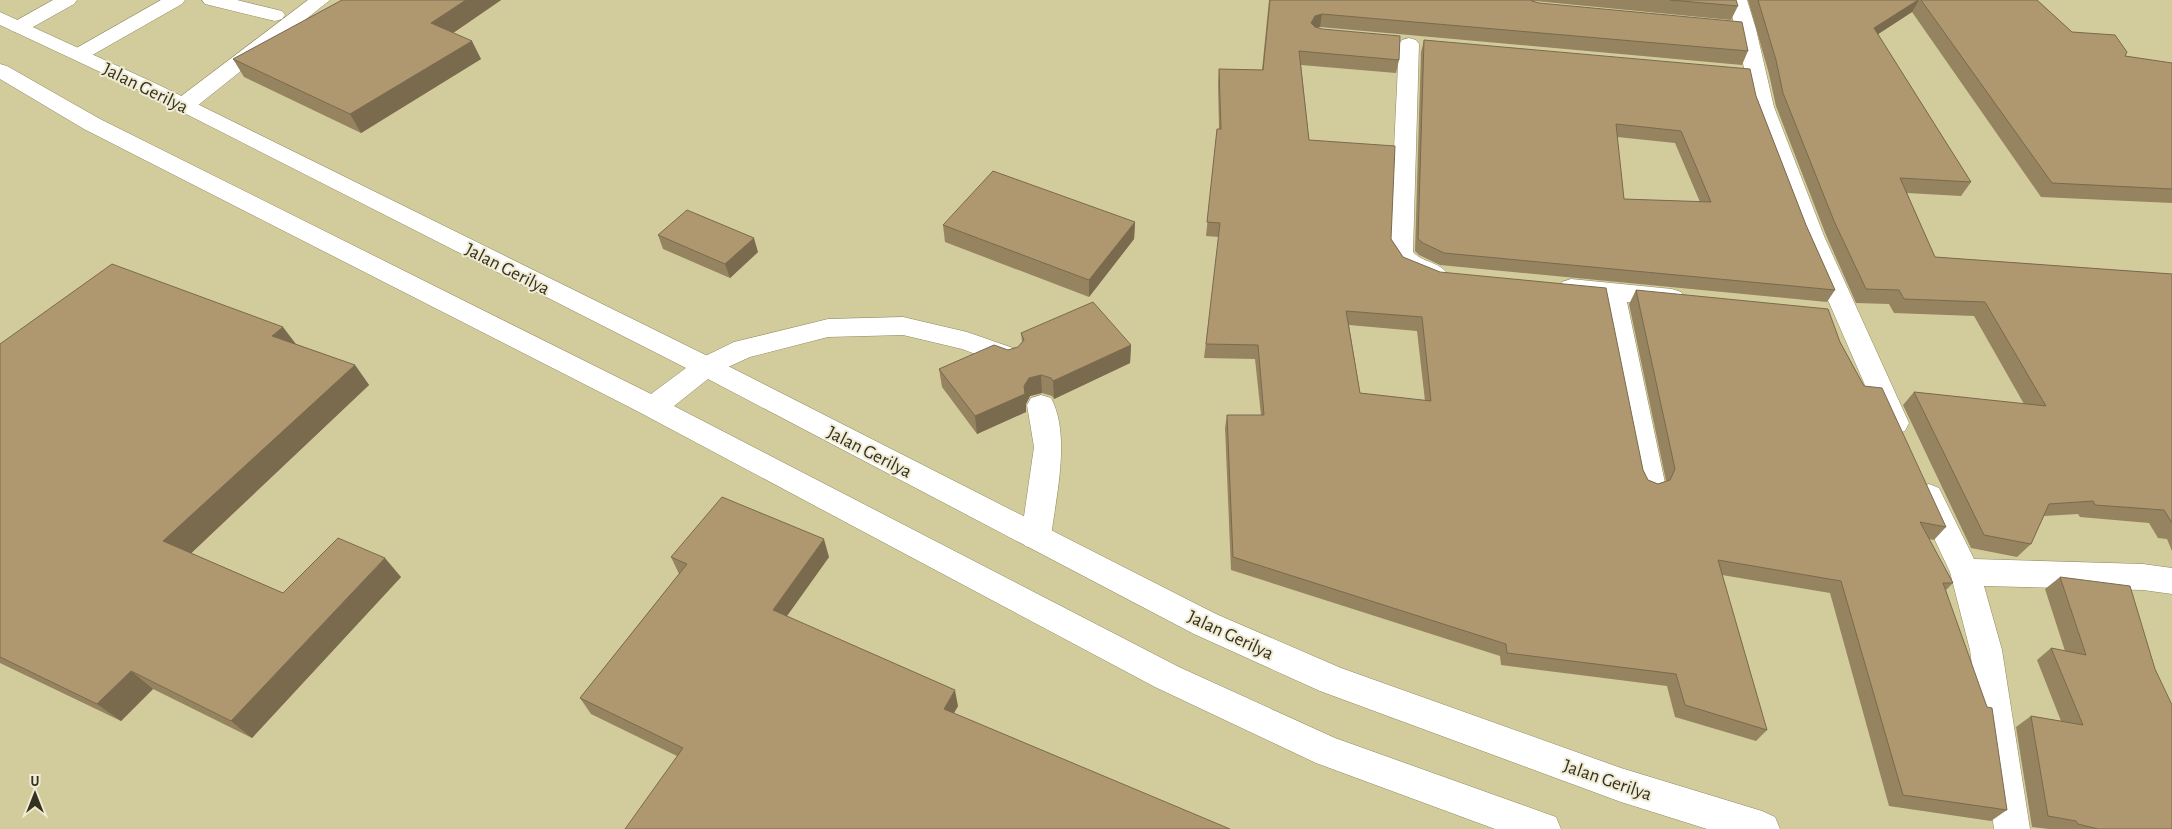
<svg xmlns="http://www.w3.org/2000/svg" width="2172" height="829" font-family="'Alegreya Sans',sans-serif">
  <rect width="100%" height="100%" fill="#d2cc9d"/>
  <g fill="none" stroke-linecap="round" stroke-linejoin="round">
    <defs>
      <g id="minor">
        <polygon points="53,0 77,0 74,4 26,31 19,33 12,31 9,27 12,23"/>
        <polygon points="161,0 185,0 182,4 87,58 80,60 73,58 70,54 73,50"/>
        <polygon points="202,0 237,0 282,11 285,15 282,19 275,21 205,4"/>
        <polygon points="308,0 330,0 192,110 184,111 176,110 173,105 176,100"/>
        <polygon points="1727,0 1747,0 1756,29 1774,107 1824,236 1909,423 1905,431 1895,434 1885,431 1800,236 1752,107 1736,29"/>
        <path d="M1409,38L1416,40L1419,44L1413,252C1423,263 1441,262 1448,275L1445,281C1424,287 1399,270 1389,253L1399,44L1402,40Z"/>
        <polygon points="1571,279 1672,289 1681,292 1685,298 1681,304 1672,307 1627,302 1665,483 1661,491 1651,495 1641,491 1637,483 1601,300 1562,294 1558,288 1562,282"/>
        <polygon points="903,317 967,332 1019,350 1023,357 1019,364 1010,367 962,349 903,335 828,337 750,357 706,377 697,374 693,367 697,360 734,342 828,319"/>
        <path d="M1041,395L1051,398C1071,435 1056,496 1051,537L1047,546L1036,549L1025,546L1021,537L1034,447L1027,405L1031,398Z"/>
        <polygon points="1929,484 1939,488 1974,559 2143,564 2172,568 2172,594 2143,590 1984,586 2002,650 2030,829 1994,829 1970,650 1950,572 1914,496 1919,488"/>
      </g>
      <polygon id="highway" points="0,12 159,85 740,372 1216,614 1341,668 1621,768 1762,811 1775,817 1780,829 1707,829 1621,802 1320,691 1194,634 708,379 674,406 1179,667 1335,738 1556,817 1561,829 1495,829 1316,763 1155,687 637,411 84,129 0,79 0,64 7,66 100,119 651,394 686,368 145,93 0,25"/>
    </defs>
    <use href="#minor" stroke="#8e885c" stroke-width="1"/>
    <use href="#highway" stroke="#8e885c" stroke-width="1"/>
    <use href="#minor" fill="#fff" fill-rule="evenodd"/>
    <use href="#highway" fill="#fff" fill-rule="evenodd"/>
  </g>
  <g fill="#968360" fill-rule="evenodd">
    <polygon points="342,0 501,0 453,33 481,59 361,133 244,77 233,59"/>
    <path d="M1269,0H1736L1738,6L1731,20L1535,1L1533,2L1748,51L1742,65L1320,27L1317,28L1399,60L1396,73L1301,65L1309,140L1391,239L1403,257L1643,470L1648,480L1658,484L1666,481L1629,304L1636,290L1840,342L1864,386L1946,527L1934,540L1929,539L1953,583L1946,590L2007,810L1991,821L1889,806L1830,593L1722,575L1767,730L1756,741L1675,717L1667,686L1501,665L1500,656L1231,570L1225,428L1227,415H1261L1255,359L1204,358L1219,237L1206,236L1217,129H1219L1218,83L1219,69L1262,70ZM1349,325L1417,331L1425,401L1360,393Z"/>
    <polygon points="1748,0 2037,0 2072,32 2125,56 2172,63 2172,203 2041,197 1912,12 1878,34 1971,182 1961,196 1907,193 1935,257 2172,274 2172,551 2167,539 2158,538 2149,523 2080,517 2078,514 2044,516 2031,544 2017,557 1971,548 1903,405 1914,392 2024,404 1974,316 1894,313 1889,304 1856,303 1826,235 1776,106 1769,74"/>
    <path d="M1424,40L1756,96L1806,225L1835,290L1827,302L1440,265L1419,255L1415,251L1421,52ZM1617,137L1675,143L1700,202L1624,199Z"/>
    <polygon points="1135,222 1134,239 1089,297 945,242 943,225"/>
    <polygon points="658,235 758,252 730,278 663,249"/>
    <polygon points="1021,333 1131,345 1130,363 1054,399 1052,396 1042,393 1030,396 1026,404 1026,412 977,434 942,387 939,369 1018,347 1022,342"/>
    <polygon points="0,344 296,344 355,365 369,385 191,553 283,593 401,577 252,738 153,689 121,721 0,663"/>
    <polygon points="671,557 829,557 787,616 958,706 954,713 677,756 591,714 580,698 679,574"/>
    <polygon points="2060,577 2172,829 2049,829 2032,827 2016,727 2031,716 2061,721 2037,660 2051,648 2065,651 2045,589"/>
  </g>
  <g fill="#7a6a4e">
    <polygon points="466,0 501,0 440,42 431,23"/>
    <polygon points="1918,0 1919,0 1912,12 1866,42 1874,28"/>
    <polygon points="1322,14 1320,27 1312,29 1311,23 1315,16"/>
    <polygon points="472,41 481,59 361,133 350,114"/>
    <polygon points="1135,222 1134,239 1089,297 1089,280"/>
    <polygon points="754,238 758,252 730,278 725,264"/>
    <polygon points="283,327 299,348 272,336"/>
    <polygon points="1131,345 1130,363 1054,399 1053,381"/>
    <polygon points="355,365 369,385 184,560 163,541"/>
    <polygon points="1041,375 1042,393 1030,396 1026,404 1026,412 977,434 975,416 1024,386 1029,378"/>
    <polygon points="824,539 829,557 779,627 773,610"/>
    <polygon points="385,558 401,577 252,738 231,721"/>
    <polygon points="131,671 153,689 121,721 97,704"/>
    <polygon points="955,690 958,706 947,725 944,709"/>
  </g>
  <g fill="#af9870" stroke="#7a6a4e" fill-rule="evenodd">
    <polygon points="342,0 466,0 431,23 472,41 350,114 233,59"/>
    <path d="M1270,0H1531L1532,1L1539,3L1742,22L1748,51L1322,14L1315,16L1311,23L1315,27L1322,29L1400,36L1399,60L1299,51L1309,140L1395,146L1391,239L1403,257L1440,272L1606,288L1643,470L1648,480L1658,484L1670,480L1675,469L1636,290L1828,309L1840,342L1864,386L1882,388L1946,527L1920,522L1953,583H1943L1987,707L1992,708L2007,810L1903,795L1841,581L1718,560L1767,730L1685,705L1676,674L1507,653L1506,644L1233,557L1227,415H1264L1258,345L1206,344L1220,223L1207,222L1217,129H1221L1219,69L1263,70ZM1346,311L1422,317L1431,401L1360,393Z"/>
    <polygon points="1670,0 1736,0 1738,6"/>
    <polygon points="1758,0 1918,0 1874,28 1971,182 1900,178 1935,257 2172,274 2172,523 2164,510 2095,505 2093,501 2049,504 2031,544 1984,535 1914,392 2046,406 1985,302 1904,299 1899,290 1866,289 1834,221 1783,93 1776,60"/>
    <polygon points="1921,0 2037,0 2072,32 2115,35 2127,52 2125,56 2172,63 2172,189 2052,183"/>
    <path d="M1424,40L1750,69L1756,96L1806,225L1835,290L1444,253L1423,243L1418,239ZM1616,124L1681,131L1711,202L1624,199Z"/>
    <polygon points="993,171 1135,222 1089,280 943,225"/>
    <polygon points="687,210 754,238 725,264 658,235"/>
    <polygon points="112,264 283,327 272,336 355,365 163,541 283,593 338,538 385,558 231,721 131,671 97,704 0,657 0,344"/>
    <polygon points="1093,302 1131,345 1053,381 1051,378 1041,375 1029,378 1024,386 1025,394 975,416 939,369 994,345 1008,350 1018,347 1024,340 1021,333"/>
    <polygon points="722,497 824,539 773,610 955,690 944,709 1230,829 625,829 683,748 580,698 687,564 671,557"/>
    <polygon points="2060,577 2130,586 2155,669 2172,705 2172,829 2098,829 2078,824 2076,821 2048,816 2031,716 2083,725 2051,648 2086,655"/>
  </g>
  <g text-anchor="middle" stroke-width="4" stroke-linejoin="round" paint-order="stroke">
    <g font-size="19" fill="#34311f" stroke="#efebd4">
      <text transform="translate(146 87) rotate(26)" y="7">Jalan Gerilya</text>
      <text transform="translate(508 268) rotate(27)" y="7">Jalan Gerilya</text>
      <text transform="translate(870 451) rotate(27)" y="7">Jalan Gerilya</text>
      <text transform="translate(1231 634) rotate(25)" y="7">Jalan Gerilya</text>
      <text transform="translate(1608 779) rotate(19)" y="7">Jalan Gerilya</text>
    </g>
  </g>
  <g transform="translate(35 794)" stroke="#efebd4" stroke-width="4" paint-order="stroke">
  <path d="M0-4L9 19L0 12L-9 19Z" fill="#34311f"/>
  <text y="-8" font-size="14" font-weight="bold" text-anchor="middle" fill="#34311f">U</text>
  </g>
</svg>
